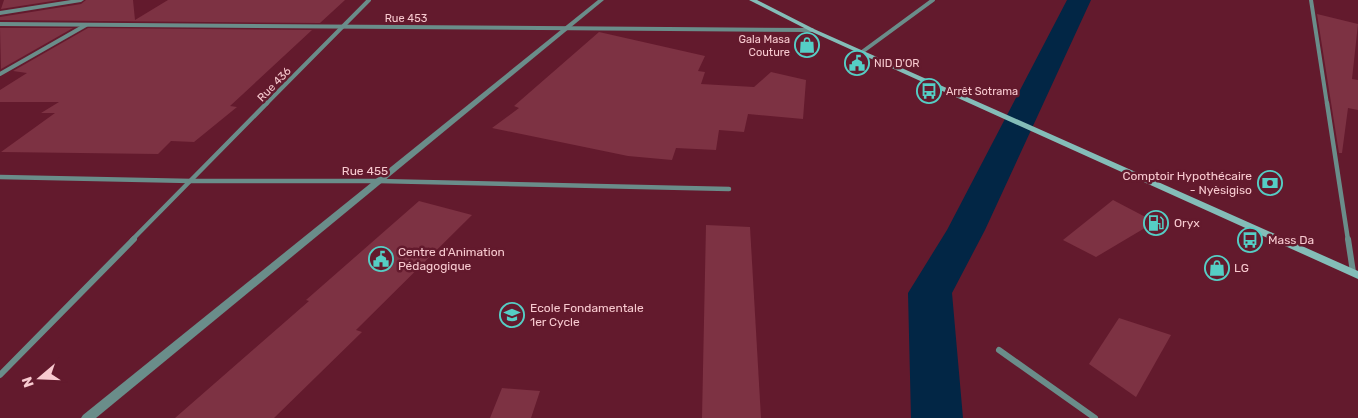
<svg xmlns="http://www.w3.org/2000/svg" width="1358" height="418" font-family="Rubik,sans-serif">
  <rect width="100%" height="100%" fill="#631a2d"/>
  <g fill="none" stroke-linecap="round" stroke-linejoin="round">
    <polygon fill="#022645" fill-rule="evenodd" points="1067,0 1091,0 985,230 952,293 963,418 911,418 908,293 947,230"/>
  </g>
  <g fill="#7d3243">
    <polygon points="4,0 59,0 1,9"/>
    <polygon points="86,0 133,0 135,20 168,0 345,0 320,23 0,20 0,17 81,4"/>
    <polygon points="1317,14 1358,24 1352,79 1358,80 1358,110 1348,108 1342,153 1339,153"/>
    <polygon points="0,28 73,28 1,69"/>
    <polygon points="88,28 312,30 230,106 237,107 194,142 171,141 158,154 1,152 55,113 41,113 59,102 0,102 0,90 27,73 13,71"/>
    <polygon points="599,32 705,56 698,71 705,72 701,84 754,87 771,72 806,80 803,119 748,114 744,132 719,130 716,150 676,148 672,160 628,156 492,128 519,108 514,106"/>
    <polygon points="1113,200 1155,222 1096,257 1063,240"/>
    <polygon points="419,201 472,215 356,330 362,332 274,418 175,418 309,301 306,300"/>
    <polygon points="706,225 750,227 761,418 702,418"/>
    <polygon points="1119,318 1171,335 1136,397 1089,364"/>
    <polygon points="502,388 540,391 531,418 490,418"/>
  </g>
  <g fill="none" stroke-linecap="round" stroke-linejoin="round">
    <g stroke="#6a8d8a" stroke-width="4">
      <polyline points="1311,0 1327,104"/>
      <polyline points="0,24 812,30"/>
      <polyline points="862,52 933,0"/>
      <polyline points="0,74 86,25"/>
      <polyline points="266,104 369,0"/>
    </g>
    <g stroke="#6a8d8a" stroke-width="4.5">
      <polyline points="1327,103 1348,240"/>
      <polyline points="0,177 191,181 379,181 729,189"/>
      <polyline points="132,240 267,103"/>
    </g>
    <g stroke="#6a8d8a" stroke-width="6">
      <polyline points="1348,239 1353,272"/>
      <polyline points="999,350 1095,418"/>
      <polyline points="0,375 134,239"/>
    </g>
    <g fill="#6a8d8a" fill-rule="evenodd">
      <polygon points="71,0 84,0 81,2 0,15 0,11"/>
      <polygon points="598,0 604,0 96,418 81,418 83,415"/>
    </g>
    <polygon fill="#84bdb8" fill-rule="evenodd" points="749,0 757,0 814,29 1358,271 1358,279 810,31"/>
  </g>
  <defs>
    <symbol id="shop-ring" viewBox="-11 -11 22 22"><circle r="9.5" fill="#631a2d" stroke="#55cec5" stroke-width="1.5"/><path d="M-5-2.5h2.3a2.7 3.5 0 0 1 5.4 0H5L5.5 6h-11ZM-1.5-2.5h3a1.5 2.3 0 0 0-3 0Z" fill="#55cec5"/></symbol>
    <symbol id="civic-ring" viewBox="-11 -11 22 22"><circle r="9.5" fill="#631a2d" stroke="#55cec5" stroke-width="1.5"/><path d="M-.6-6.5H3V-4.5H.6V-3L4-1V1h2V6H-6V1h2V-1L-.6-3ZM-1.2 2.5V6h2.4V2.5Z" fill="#55cec5"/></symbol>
    <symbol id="bus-ring" viewBox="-11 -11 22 22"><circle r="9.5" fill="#631a2d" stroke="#55cec5" stroke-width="1.5"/><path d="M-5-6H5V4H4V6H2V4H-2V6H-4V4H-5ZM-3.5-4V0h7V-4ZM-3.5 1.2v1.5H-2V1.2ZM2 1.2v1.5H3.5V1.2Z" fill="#55cec5"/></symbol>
    <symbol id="bank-ring" viewBox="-11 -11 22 22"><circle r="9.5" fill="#631a2d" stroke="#55cec5" stroke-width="1.5"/><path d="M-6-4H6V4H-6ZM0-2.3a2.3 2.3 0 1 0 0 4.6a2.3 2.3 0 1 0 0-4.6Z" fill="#55cec5"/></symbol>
    <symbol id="fuel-ring" viewBox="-11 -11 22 22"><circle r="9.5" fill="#631a2d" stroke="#55cec5" stroke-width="1.5"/><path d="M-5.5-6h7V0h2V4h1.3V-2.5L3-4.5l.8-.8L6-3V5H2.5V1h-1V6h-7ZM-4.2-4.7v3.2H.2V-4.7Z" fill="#55cec5"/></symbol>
    <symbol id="school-ring" viewBox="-11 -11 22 22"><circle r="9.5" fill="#631a2d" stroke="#55cec5" stroke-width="1.5"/><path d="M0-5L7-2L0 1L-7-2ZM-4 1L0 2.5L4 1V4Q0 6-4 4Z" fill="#55cec5"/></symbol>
  </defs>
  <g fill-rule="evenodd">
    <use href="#shop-ring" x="793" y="31" width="28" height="28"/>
    <use href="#civic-ring" x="843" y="49" width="28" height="28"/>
    <use href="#bus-ring" x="915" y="77" width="28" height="28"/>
    <use href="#bank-ring" x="1256" y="169" width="28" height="28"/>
    <use href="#fuel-ring" x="1142" y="209" width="28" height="28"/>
    <use href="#bus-ring" x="1236" y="226" width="28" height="28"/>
    <use href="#civic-ring" x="367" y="245" width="28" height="28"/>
    <use href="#shop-ring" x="1203" y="254" width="28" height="28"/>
    <use href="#school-ring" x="498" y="301" width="28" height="28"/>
  </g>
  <g text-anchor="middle" stroke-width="5" stroke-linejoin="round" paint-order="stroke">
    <g font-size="11" fill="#f8cad0" stroke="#631a2d">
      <text x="406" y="22">Rue 453</text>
      <text transform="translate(274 84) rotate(-46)" y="4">Rue 436</text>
    </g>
    <g font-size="11" fill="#f8cad0" stroke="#631a2d" text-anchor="start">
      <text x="790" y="43" text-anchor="end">Gala Masa<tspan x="790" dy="13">Couture</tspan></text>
      <text x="874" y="67">NID D'OR</text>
      <text x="946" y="95">Arrêt Sotrama</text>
    </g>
    <g font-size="12" fill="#f8cad0" stroke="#631a2d">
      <text x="365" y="175">Rue 455</text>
    </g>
    <g font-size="12" fill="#f8cad0" stroke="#631a2d" text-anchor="start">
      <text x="1252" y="180" text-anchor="end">Comptoir Hypothécaire<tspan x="1252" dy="14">- Nyèsigiso</tspan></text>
      <text x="1174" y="227">Oryx</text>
      <text x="1268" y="244">Mass Da</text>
      <text x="398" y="256">Centre d'Animation<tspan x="398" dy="14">Pédagogique</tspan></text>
      <text x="1234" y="272">LG</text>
      <text x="530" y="312">Ecole Fondamentale<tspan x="530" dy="14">1er Cycle</tspan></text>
    </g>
  </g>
  <g transform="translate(40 378) rotate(251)" stroke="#631a2d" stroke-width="4" paint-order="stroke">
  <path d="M0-4L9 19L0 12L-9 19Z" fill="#f8cad0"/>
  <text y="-8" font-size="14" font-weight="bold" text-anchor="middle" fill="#f8cad0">N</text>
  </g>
</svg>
